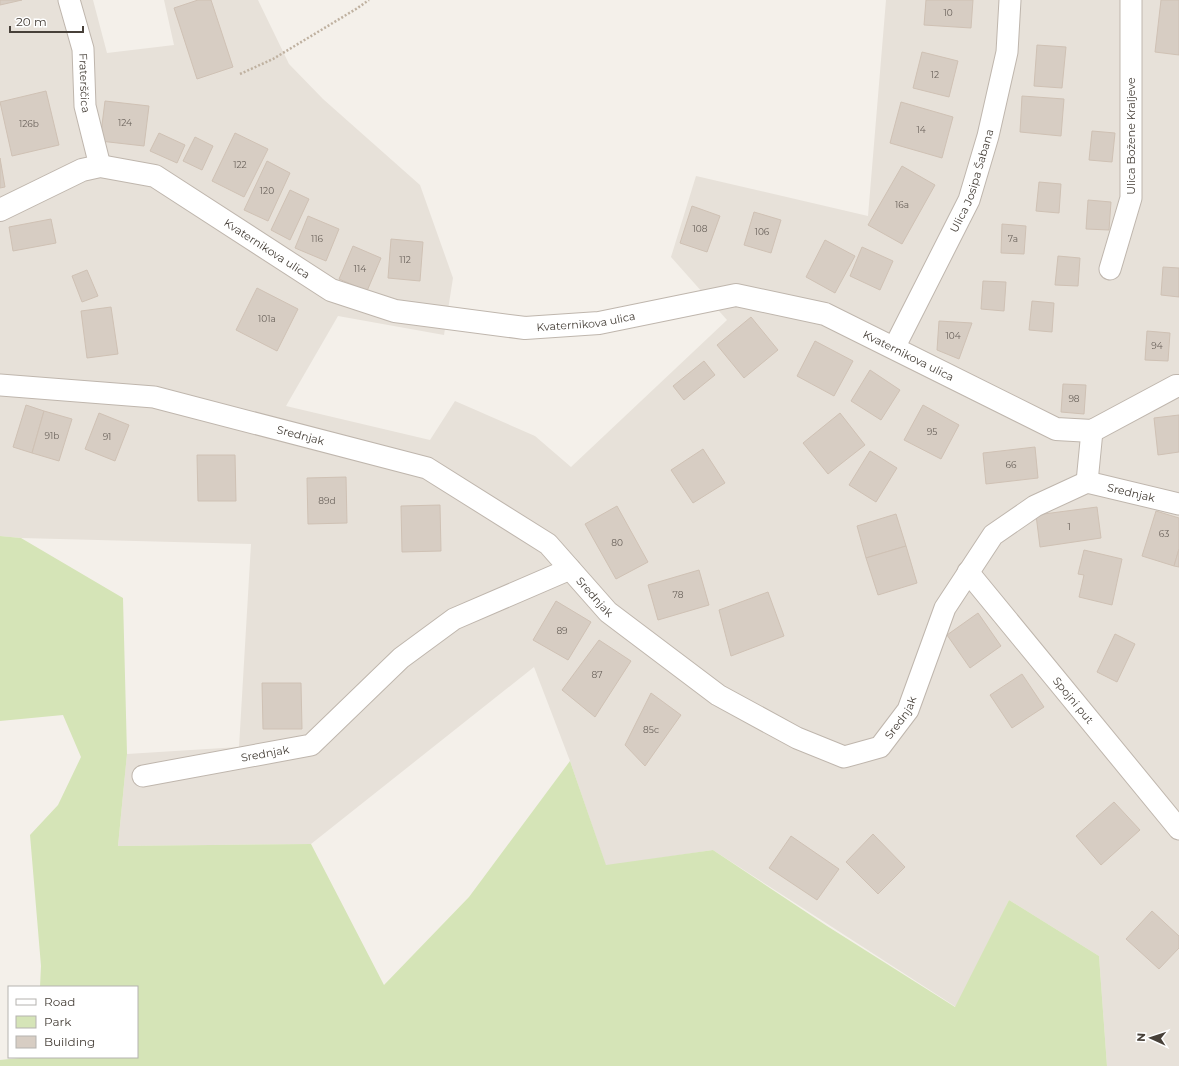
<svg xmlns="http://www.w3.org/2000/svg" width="1179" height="1066" font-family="Montserrat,sans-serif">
  <rect width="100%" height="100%" fill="#f4f0ea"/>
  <polygon fill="#e7e1d9" points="0,0 93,0 107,53 174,45 164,0 258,0 289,64 323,99 420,185 453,278 444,335 338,316 286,406 430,440 455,401 535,436 571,467 727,320 671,257 696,176 868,216 886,0 1179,0 1179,1066 1107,1066 1099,956 1009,900 956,1007 713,850 606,866 570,761 534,667 311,844 118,846 127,754 239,747 251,544 21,538 0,536"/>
  <polygon fill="#d5e4b7" points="0,536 21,538 123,598 127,754 118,846 311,844 384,985 469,897 570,761 606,865 713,850 827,926 955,1007 1009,900 1099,956 1107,1066 0,1066 0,1060 30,1057 137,1057 137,987 40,987 41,966 30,835 58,805 81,757 63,715 0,721"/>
  <g fill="#d7cdc3" stroke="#cfc1b4">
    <polygon points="0,0 22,0 0,5"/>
    <polygon points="198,0 211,0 233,67 197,79 174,8"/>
    <polygon points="926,0 973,0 971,28 924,25"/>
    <polygon points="1161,0 1179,0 1179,55 1155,52"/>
    <polygon points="1037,45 1066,47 1062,88 1034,86"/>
    <polygon points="922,52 958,61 949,97 913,88"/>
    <polygon points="46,91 59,145 12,156 0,102"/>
    <polygon points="1022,96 1064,99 1061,136 1020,132"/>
    <polygon points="105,101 149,106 144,146 100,141"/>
    <polygon points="901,102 953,117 942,158 890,143"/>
    <polygon points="1092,131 1115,133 1112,162 1089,160"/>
    <polygon points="159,133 185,145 177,163 150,151"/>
    <polygon points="235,133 268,149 244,197 212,181"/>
    <polygon points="195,137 213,146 202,170 183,161"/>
    <polygon points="0,158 5,187 0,188"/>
    <polygon points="267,161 290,173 268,221 244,210"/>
    <polygon points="902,166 935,185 902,244 868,225"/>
    <polygon points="1039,182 1061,184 1059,213 1036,211"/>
    <polygon points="290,190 309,199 290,240 271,230"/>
    <polygon points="1088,200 1111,202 1109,230 1086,229"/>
    <polygon points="692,206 720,216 707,252 680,243"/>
    <polygon points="754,212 781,220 771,253 744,245"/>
    <polygon points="308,216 339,229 326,261 295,248"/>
    <polygon points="51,219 56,243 13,251 9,227"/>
    <polygon points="1002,224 1026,226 1024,254 1001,253"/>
    <polygon points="391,239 423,242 420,281 388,278"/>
    <polygon points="825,240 855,256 835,293 806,277"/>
    <polygon points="353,246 381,258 367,291 339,279"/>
    <polygon points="862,247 893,261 880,290 850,276"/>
    <polygon points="1058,256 1080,258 1078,286 1055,285"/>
    <polygon points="1163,267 1179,268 1179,297 1161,295"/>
    <polygon points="87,270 98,296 82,302 72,276"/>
    <polygon points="983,281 1006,282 1004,311 981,309"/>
    <polygon points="257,288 298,309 277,351 236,330"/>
    <polygon points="1032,301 1054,303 1052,332 1029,330"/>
    <polygon points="111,307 118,354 87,358 81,311"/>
    <polygon points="751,317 778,350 744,378 717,345"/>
    <polygon points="939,321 972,323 959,359 937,350"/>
    <polygon points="1147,331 1170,333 1168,361 1145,360"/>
    <polygon points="815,341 853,361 834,396 797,376"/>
    <polygon points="704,361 715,375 684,400 673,386"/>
    <polygon points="870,370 900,390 881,420 851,401"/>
    <polygon points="1063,384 1086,385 1084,414 1061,412"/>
    <polygon points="26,405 44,411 32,453 13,447"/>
    <polygon points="923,405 959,425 941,459 904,440"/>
    <polygon points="44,411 72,419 59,461 32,453"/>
    <polygon points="99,413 129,425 115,461 85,449"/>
    <polygon points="840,413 865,445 828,474 803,443"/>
    <polygon points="1179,415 1179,452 1158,455 1154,418"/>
    <polygon points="1035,447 1038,478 986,484 983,453"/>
    <polygon points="703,449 725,483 693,503 671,470"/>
    <polygon points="870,451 897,468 876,502 849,485"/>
    <polygon points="197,455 235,455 236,501 198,501"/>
    <polygon points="346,477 347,523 308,524 307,478"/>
    <polygon points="440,505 441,551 402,552 401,506"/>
    <polygon points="617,506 648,562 616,579 585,524"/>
    <polygon points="1097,507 1101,538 1040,547 1036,515"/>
    <polygon points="1156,511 1179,518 1179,549 1174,566 1142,556"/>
    <polygon points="896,514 906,546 866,558 857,526"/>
    <polygon points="906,546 917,583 878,595 866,558"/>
    <polygon points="1179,549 1179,567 1174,566"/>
    <polygon points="1084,550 1122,559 1112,605 1079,597 1084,575 1078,574"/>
    <polygon points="699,570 709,605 658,620 648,585"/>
    <polygon points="768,592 784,636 731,656 719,610"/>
    <polygon points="556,601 591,622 568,660 533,640"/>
    <polygon points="978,613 1001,646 970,668 947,635"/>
    <polygon points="1115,634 1135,644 1117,682 1097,672"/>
    <polygon points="599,640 631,661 595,717 562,690"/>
    <polygon points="1022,674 1044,707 1012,728 990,695"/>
    <polygon points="262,683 301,683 302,729 263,729"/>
    <polygon points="651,693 681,715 645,766 625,745"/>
    <polygon points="1114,802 1140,830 1101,865 1076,836"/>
    <polygon points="873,834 905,867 878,894 846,862"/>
    <polygon points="791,836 839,869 817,900 769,868"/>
    <polygon points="1152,911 1179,936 1179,948 1159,969 1126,939"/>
  </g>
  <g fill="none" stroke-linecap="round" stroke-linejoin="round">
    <defs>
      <g id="minor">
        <path id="s1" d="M69,0L83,49L85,106L100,166"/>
        <polyline points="1110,269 1131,198 1131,0"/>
        <path id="s2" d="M894,348L969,200L988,136L1007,52L1010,0"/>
        <path id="s3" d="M0,385L154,397L427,468L548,544L608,612L718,695L797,738L844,757L880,747L908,710L945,608L993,535L1035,506L1087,482L1179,504"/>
        <polyline points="1087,482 1092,431"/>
        <path id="s4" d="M968,572L1179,829"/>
        <path id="s5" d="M143,776L311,745L401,658L454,619L570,569"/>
      </g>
      <g id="tertiary">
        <path id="s6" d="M0,210L82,170L100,166L155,176L331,290L395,311L525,328L599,323L736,295L825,314L1056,429L1092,431L1176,386H1179"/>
      </g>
    </defs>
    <use href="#minor" stroke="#bfb6ad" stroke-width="23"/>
    <use href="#tertiary" stroke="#bfb6ad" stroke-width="24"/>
    <polyline stroke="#bfb1a0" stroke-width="2.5" stroke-dasharray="2 2" stroke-linecap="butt" points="240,74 273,59 356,9 369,0"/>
    <use href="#minor" stroke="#fff" stroke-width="21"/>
    <use href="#tertiary" stroke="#fff" stroke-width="22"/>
  </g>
  <g text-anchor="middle" stroke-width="4" stroke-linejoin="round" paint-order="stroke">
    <g font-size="9" fill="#6b635c">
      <text x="948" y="16">10</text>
      <text x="935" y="78">12</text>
      <text x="125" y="126">124</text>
      <text x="29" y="127">126b</text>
      <text x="921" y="133">14</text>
      <text x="240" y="168">122</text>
      <text x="267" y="194">120</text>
      <text x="902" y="208">16a</text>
      <text x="700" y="232">108</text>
      <text x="762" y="235">106</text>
      <text x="317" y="242">116</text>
      <text x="1013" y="242">7a</text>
      <text x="405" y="263">112</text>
      <text x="360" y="272">114</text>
      <text x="267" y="322">101a</text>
      <text x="953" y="339">104</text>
      <text x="1157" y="349">94</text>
      <text x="1074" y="402">98</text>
      <text x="932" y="435">95</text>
      <text x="52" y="439">91b</text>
      <text x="107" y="440">91</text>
      <text x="1011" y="468">66</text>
      <text x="327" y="504">89d</text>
      <text x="1069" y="530">1</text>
      <text x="1164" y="537">63</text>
      <text x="617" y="546">80</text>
      <text x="678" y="598">78</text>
      <text x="562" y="634">89</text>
      <text x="597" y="678">87</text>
      <text x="651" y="733">85c</text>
    </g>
    <g font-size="11" fill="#474039" stroke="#fff">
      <text dy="4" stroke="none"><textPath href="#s1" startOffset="85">Fraterščica</textPath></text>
      <text transform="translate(1131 136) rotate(-90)" y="4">Ulica Božene Kraljeve</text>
      <text dy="4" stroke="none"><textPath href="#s2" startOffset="185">Ulica Josipa Šabana</textPath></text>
      <text dy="4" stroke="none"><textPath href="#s6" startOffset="299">Kvaternikova ulica</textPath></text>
      <text dy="4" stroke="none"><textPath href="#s6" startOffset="635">Kvaternikova ulica</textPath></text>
      <text dy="4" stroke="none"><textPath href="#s6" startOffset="972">Kvaternikova ulica</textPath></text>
      <text dy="4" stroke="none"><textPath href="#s3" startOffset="306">Srednjak</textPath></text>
      <text dy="4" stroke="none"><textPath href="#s3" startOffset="1382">Srednjak</textPath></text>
      <text dy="4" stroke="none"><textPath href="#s3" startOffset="650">Srednjak</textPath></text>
      <text dy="4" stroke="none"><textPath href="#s4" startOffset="166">Spojni put</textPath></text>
      <text dy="4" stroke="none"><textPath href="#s3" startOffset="1022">Srednjak</textPath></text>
      <text dy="4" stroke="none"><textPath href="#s5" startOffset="124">Srednjak</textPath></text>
    </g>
  </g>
  <rect x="8" y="986" width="130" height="72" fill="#ffffff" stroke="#b5b3b0"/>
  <rect x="16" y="999" width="20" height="6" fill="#ffffff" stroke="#b5b3b0"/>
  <text x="44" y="1006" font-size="12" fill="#474039">Road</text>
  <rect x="16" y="1016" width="20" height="12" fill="#d5e4b7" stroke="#b5b3b0"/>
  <text x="44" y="1026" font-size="12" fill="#474039">Park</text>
  <rect x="16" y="1036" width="20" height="12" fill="#d7cdc3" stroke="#b5b3b0"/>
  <text x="44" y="1046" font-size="12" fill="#474039">Building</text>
  <g transform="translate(1151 1038) rotate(273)" stroke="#ffffff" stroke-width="3" paint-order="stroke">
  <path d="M0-3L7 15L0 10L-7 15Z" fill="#474039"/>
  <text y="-6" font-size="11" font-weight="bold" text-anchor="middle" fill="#474039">N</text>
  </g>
  <path d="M10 26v6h73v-6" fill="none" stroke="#474039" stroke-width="2"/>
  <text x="16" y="26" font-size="12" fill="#474039" stroke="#ffffff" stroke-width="3" paint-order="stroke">20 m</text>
</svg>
